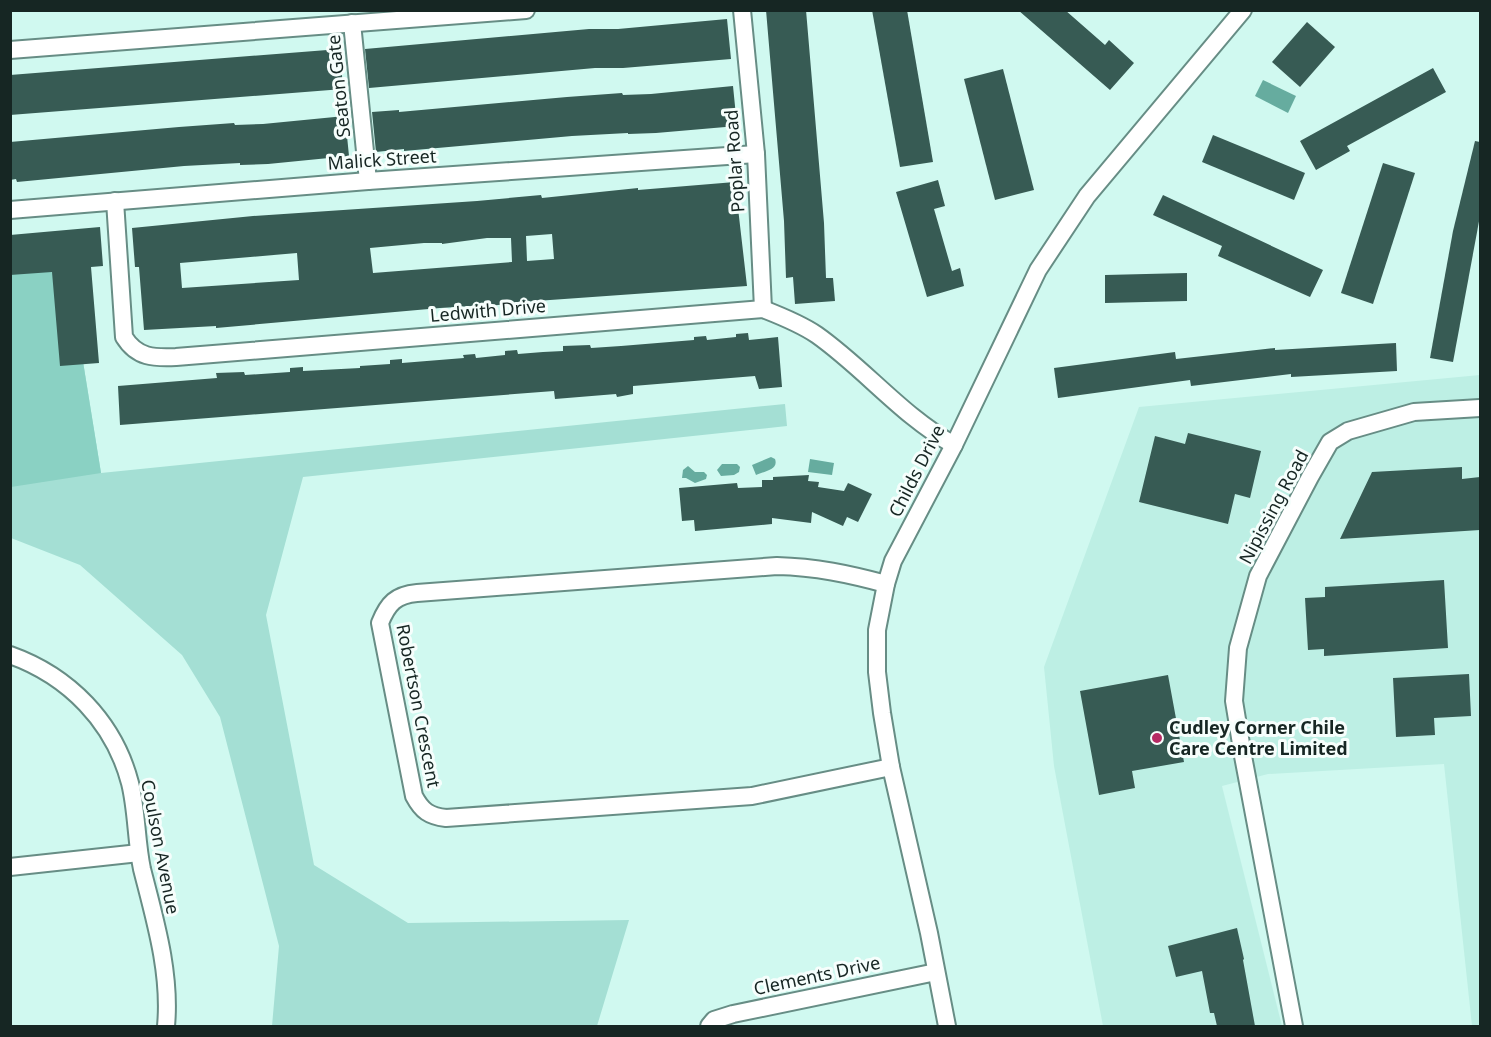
<svg xmlns="http://www.w3.org/2000/svg" width="1491" height="1037" font-family="'Noto Sans',sans-serif">
  <rect width="100%" height="100%" fill="#d0f9f0"/>
  <polygon fill="#bdefe4" points="1480,375 1480,1026 1472,1026 1444,764 1268,774 1222,786 1282,1026 1103,1026 1054,766 1044,667 1139,407"/>
  <polygon fill="#a4dfd4" points="10,274 74,306 101,473 785,404 787,426 303,477 266,615 314,865 408,923 629,920 597,1026 272,1026 279,946 220,717 182,655 80,565 11,538"/>
  <polygon fill="#8ad1c3" points="46,268 60,278 74,306 101,473 11,487 11,274"/>
  <g fill="#66ac9f">
    <polygon points="1263,80 1296,96 1288,113 1255,96"/>
    <path d="M771,457L775,459C779,470 764,471 756,475L752,465Z"/>
    <polygon points="810,459 834,463 832,475 808,472"/>
    <polygon points="722,464 737,464 740,467 739,472 734,475 721,476 717,470"/>
    <polygon points="688,466 695,472 704,472 707,475 706,479 695,483 686,478 682,478 683,470"/>
  </g>
  <g fill="#375b54" fill-rule="evenodd">
    <polygon points="766,10 806,10 824,223 826,278 833,278 835,301 795,304 793,277 786,278 784,221"/>
    <polygon points="872,10 907,10 933,162 900,167"/>
    <polygon points="1018,10 1065,10 1105,45 1109,40 1134,63 1110,90"/>
    <polygon points="727,19 731,59 623,68 595,68 369,88 365,49 589,29 618,29"/>
    <polygon points="1307,22 1335,47 1300,87 1272,62"/>
    <polygon points="340,49 343,89 10,115 10,75"/>
    <polygon points="1433,68 1446,92 1347,146 1350,151 1316,170 1300,141"/>
    <polygon points="1003,69 1034,190 995,200 964,79"/>
    <polygon points="733,86 737,126 656,133 628,134 628,133 572,136 404,151 404,149 376,152 372,112 399,110 399,112 567,97 622,93 623,95 651,94"/>
    <polygon points="345,116 349,156 268,164 240,165 240,163 184,166 17,182 16,179 10,180 10,142 179,127 234,123 235,125 263,124"/>
    <polygon points="1213,135 1305,173 1294,200 1202,162"/>
    <polygon points="1475,141 1480,142 1480,216 1453,362 1430,358 1453,231"/>
    <polygon points="1383,163 1415,173 1373,304 1341,293"/>
    <polygon points="938,180 945,206 934,209 952,271 960,268 964,286 927,297 896,192"/>
    <path d="M735,182L747,286L522,302L474,308V306L440,308L216,328V326L144,330L139,267H135L132,228L253,216L477,201L541,195L542,198L638,188V190ZM552,234L554,259L527,261L526,236ZM487,238H511L512,262L373,273L370,248L424,243H442V244ZM297,253L299,280L182,288L180,263Z"/>
    <polygon points="1163,195 1323,270 1310,297 1218,256 1222,246 1153,215"/>
    <polygon points="100,227 103,266 91,267 99,363 60,366 52,272 10,275 10,235"/>
    <polygon points="1187,273 1187,301 1105,303 1105,275"/>
    <polygon points="748,333 749,340 778,337 782,387 759,389 755,376 633,386 633,394 617,397 616,394 555,399 554,391 120,425 118,386 217,378 216,373 244,372 245,375 290,372 290,368 303,367 303,371 360,368 360,366 390,364 390,360 402,359 402,363 464,358 463,355 475,354 476,358 505,355 505,351 517,350 518,354 543,352 563,351 563,346 590,345 591,348 621,346 694,340 694,337 706,336 707,340 736,337 736,334"/>
    <polygon points="1396,343 1397,371 1291,377 1291,374 1191,386 1190,380 1058,398 1054,368 1175,352 1176,359 1275,348 1275,350"/>
    <polygon points="1188,433 1261,451 1250,498 1235,494 1228,524 1139,502 1155,436 1185,444"/>
    <polygon points="1462,467 1462,479 1480,477 1480,530 1340,539 1372,472"/>
    <polygon points="809,475 808,481 819,482 818,487 844,491 848,483 872,494 858,522 847,517 843,526 812,512 811,523 772,518 772,524 695,531 694,520 682,521 679,488 737,483 738,488 762,487 762,480 773,480 773,477"/>
    <polygon points="1444,580 1448,648 1324,656 1324,649 1308,650 1305,598 1325,597 1325,587"/>
    <polygon points="1469,674 1471,716 1434,718 1435,735 1396,737 1393,678"/>
    <polygon points="1168,675 1184,762 1132,771 1135,788 1099,795 1080,691"/>
    <polygon points="1237,928 1244,959 1243,960 1255,1026 1217,1026 1214,1013 1210,1013 1202,971 1176,977 1168,946"/>
  </g>
  <g fill="none" stroke-linecap="round" stroke-linejoin="round">
    <defs>
      <g id="minor">
        <polyline points="742,10 756,154 763,309"/>
        <polyline points="352,23 368,181"/>
        <polyline points="10,50 526,10"/>
        <path d="M115,201L124,337C137,358 154,358 176,357L763,309C781,316 801,324 817,335C865,369 902,416 954,445"/>
        <polyline points="10,210 368,181 756,154"/>
        <path d="M886,584C849,574 816,567 777,566L417,593C396,595 388,603 380,623L414,796C422,811 429,816 446,818L752,796L891,767"/>
        <path d="M10,655C69,676 114,722 130,783C137,811 136,841 142,869C155,920 171,973 166,1026"/>
        <polyline points="10,867 139,853"/>
        <polyline points="709,1026 714,1020 733,1014 936,972"/>
        <polyline points="947,1026 929,933 891,767 882,713 877,672 877,630 886,584 893,561 954,445 1038,270 1087,196 1243,10"/>
        <polyline points="1294,1026 1243,756 1234,701 1238,648 1258,576 1310,477 1330,442 1348,431 1414,412 1480,408"/>
      </g>
    </defs>
    <use href="#minor" stroke="#678d85" stroke-width="20"/>
    <use href="#minor" stroke="#fff" stroke-width="16"/>
  </g>
  <circle fill="#b62b64" stroke="#f6fefc" stroke-width="2" cx="1157" cy="738" r="6"/>
  <g text-anchor="middle" stroke-width="6" stroke-linejoin="round" paint-order="stroke">
    <g font-size="18" fill="#162623" stroke="#f6fefc">
      <text transform="translate(339 86) rotate(-96)" y="6">Seaton Gate</text>
      <text transform="translate(382 160) rotate(-4)" y="6">Malick Street</text>
      <text transform="translate(735 161) rotate(-94)" y="6">Poplar Road</text>
      <text transform="translate(488 311) rotate(-5)" y="6">Ledwith Drive</text>
      <text transform="translate(917 471) rotate(-63)" y="6">Childs Drive</text>
      <text transform="translate(1274 507) rotate(-62)" y="6">Nipissing Road</text>
      <text transform="translate(418 706) rotate(79)" y="6">Robertson Crescent</text>
      <text transform="translate(160 847) rotate(79)" y="6">Coulson Avenue</text>
      <text transform="translate(817 976) rotate(-12)" y="6">Clements Drive</text>
    </g>
    <g font-size="18" font-weight="bold" fill="#162623" stroke="#f6fefc" text-anchor="start">
      <text x="1169" y="734">Cudley Corner Chile<tspan x="1169" dy="21">Care Centre Limited</tspan></text>
    </g>
  </g>
  <rect width="1491" height="1037" fill="none" stroke="#162623" stroke-width="24"/>
</svg>
